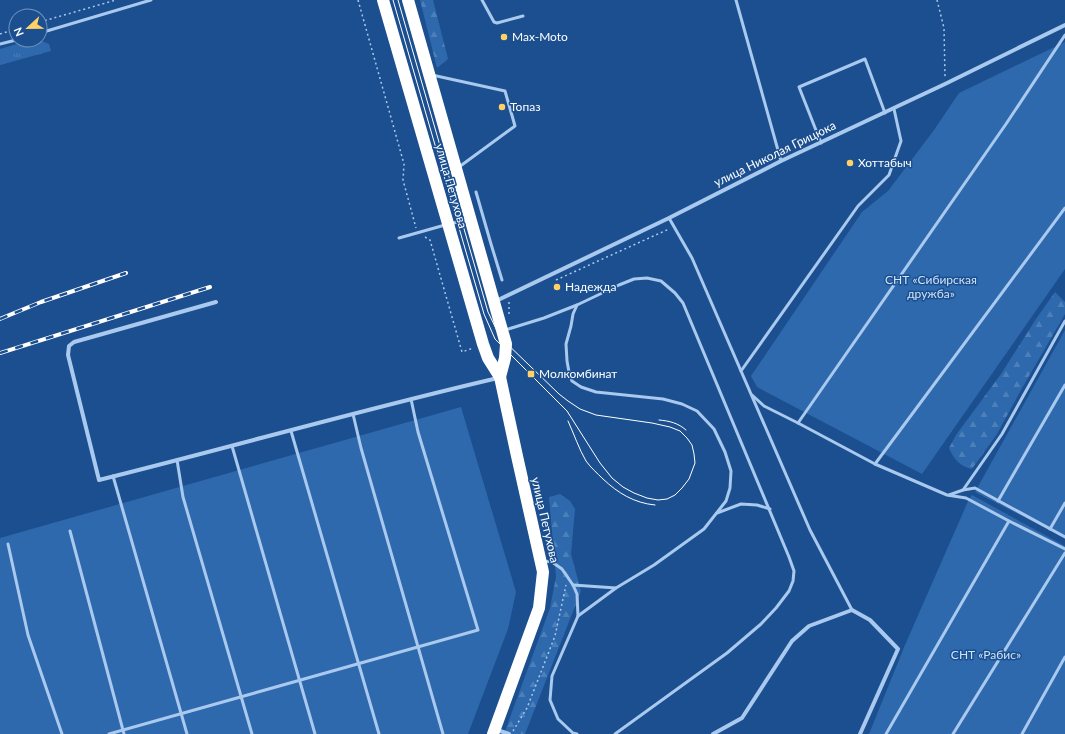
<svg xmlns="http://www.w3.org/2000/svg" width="1065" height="734" font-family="Lato,sans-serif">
  <defs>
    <pattern id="grass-tufts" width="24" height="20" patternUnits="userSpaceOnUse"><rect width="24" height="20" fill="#2e69ad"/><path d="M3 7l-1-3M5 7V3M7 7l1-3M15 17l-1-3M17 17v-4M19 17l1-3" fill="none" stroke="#4d80b9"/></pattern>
    <pattern id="forest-firs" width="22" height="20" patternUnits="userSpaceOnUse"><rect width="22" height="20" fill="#2e69ad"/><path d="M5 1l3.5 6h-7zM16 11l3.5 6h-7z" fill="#4d80b9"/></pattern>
  </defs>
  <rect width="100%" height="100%" fill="#1b4f8f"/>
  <polygon fill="url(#grass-tufts)" points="31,40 39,40 49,44 51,51 0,65 0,49"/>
  <g fill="url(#forest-firs)">
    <polygon points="420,0 433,0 448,59 437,68"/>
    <path d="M1055,292L1065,302V314L1021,390L997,434L972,469C959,466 954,459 949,448L956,435L1001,374L1036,319Z"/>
    <polygon points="560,494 570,501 575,509 571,554 581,591 525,734 504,734 550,608 556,577 549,497"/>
  </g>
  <g fill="#2e69ad">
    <polygon points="1065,42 1065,269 922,474 757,387 751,376 862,212 888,191 934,130 959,93"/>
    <polygon points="1065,330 1065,538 975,492"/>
    <polygon points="461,407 516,592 508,629 468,734 0,734 0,538"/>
    <polygon points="972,495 1065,546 1065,734 869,734 905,645 969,499"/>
  </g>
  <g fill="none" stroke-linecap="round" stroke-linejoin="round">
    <g stroke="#a9c9ee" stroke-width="1.5" stroke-dasharray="2 3" stroke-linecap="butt">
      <polyline points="358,0 404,164 403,180 416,228"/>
      <polyline points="937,0 944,28 945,77"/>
      <polyline points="40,22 116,0"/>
      <polyline points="0,34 16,29"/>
      <polyline points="425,237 430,240 462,352 473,348"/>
      <polyline points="556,280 669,229"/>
      <polyline points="509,302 509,314"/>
      <polyline points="513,731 527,708 555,636 566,585"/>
    </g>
    <g stroke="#a9c9ee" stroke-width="3">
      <polyline points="482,0 494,22 497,23 523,16"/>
      <polyline points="736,0 781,161"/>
      <polyline points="40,33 151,0"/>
      <polyline points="0,44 16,40"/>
      <polyline points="432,75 505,91 515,126 459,167"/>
      <polyline points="821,143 799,87 865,59 885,113"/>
      <polyline points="476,192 491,244 502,280"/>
      <polyline points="669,218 692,258 810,530 852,610"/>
      <polyline points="450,224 468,219"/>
      <polyline points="399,238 445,225"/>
      <polyline points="505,330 544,318 577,305"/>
      <polyline points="741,371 858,206 889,175 901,141 894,109"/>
      <polyline points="752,395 764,406 798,423 875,464 947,495 966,498 1009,521 1065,549"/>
      <polyline points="353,414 361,448 443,734"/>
      <polyline points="798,423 1006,124 1065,35"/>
      <polyline points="291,431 379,734"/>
      <polyline points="232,446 315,734"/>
      <polyline points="177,460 183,497 252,734"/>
      <polyline points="875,464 1065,208"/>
      <polyline points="113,476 187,734"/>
      <polyline points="963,490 1002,434 1065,321"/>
      <polyline points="949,495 963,490 975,488 1065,537"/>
      <polyline points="998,501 1065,385"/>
      <polyline points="717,513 741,504 757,505 770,509"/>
      <polyline points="1050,529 1065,503"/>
      <polyline points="70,531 124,734"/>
      <polyline points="8,544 28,635 62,734"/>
      <polyline points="544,561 552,562 562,569 573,585 577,594 578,616"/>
      <polyline points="573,585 616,588"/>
      <polyline points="109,734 478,630 418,432 411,399"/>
      <polyline points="577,734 573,733 558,719 550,700 552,676 578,616 616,588 654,565 704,529 726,501 730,488 731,471 725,452 714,429 697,411 682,404 663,399 596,392 581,387 572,381 569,372 567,361 566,344 571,326 573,314 577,305 619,285 634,279 647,278 661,281 675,293 683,303 789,557 794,571 793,581 789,591 776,608 761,624 727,653 615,734"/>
      <polyline points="886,734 1009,521"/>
      <polyline points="953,734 1065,553"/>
      <polyline points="1022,734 1065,657"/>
    </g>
    <g stroke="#a9c9ee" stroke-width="4">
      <polyline points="496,301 669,218 781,161 945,84 1065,25"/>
      <path d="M216,302L74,342L69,346L68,355L99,480C232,447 364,409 498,378"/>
      <polyline points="497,730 509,734"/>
      <polyline points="713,734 742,718 792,641 809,626 852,610 870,620 898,649 860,734"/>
    </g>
    <g stroke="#fff" stroke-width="12">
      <polyline points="383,0 483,344 488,358 500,377 517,456 543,572 539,608 493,734"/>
      <polyline points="408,0 506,344 505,358 500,377"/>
    </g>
    <g stroke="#fff" stroke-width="1">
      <polyline points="393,0 484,314 495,339 567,411 600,463 612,478 623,487 634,493 647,498 658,500 667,499 675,495 682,488 689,479 695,463 694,454 692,445 687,438 680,431 670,427 652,423 596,415 580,409 568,401 559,394 500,337 488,312 398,0"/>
      <path d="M659,420C670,421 678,423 686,430"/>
      <path d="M568,421C574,434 579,449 586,461C591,468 597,473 603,479C618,493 634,503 655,505"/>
    </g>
    <defs>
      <g id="rail">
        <polyline points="0,319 41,302 126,273"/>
        <polyline points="0,353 210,287"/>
      </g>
    </defs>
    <use href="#rail" stroke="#fff" stroke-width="4"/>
    <use href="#rail" stroke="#1b4f8f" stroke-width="2.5" stroke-dasharray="8" stroke-linecap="butt"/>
  </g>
  <g fill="#ffd166" stroke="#1b4f8f" stroke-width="1.5">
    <circle cx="504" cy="37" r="4"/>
    <circle cx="502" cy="107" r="4"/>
    <circle cx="850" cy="163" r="4"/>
    <circle cx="557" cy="287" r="4"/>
    <rect x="527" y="370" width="8" height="8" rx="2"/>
  </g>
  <g text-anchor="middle" stroke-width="3" stroke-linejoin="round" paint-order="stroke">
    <g font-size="12" fill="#fff" stroke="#1b4f8f" text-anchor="start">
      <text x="512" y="41">Max-Moto</text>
      <text x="510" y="111">Топаз</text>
      <text x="858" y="167">Хоттабыч</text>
      <text x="565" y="291">Надежда</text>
      <text x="539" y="378">Молкомбинат</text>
    </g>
    <g font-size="12" fill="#fff" stroke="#1b4f8f">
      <text transform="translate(775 154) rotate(-26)" y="4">улица Николая Грицюка</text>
      <text transform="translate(451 186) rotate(74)" y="4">улица Петухова</text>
      <text transform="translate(545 520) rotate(77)" y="4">улица Петухова</text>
    </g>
    <g font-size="12" fill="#cfe3fa" stroke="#1b4f8f">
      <text x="931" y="284">СНТ «Сибирская<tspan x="931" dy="14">дружба»</tspan></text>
      <text x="986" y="659">СНТ «Рабис»</text>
    </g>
  </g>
  <g transform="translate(28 28) rotate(248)"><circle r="19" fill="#1b4f8f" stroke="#7695bc"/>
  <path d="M0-3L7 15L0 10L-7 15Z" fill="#ffd166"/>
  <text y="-6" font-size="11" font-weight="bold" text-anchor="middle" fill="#ffffff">N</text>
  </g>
</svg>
